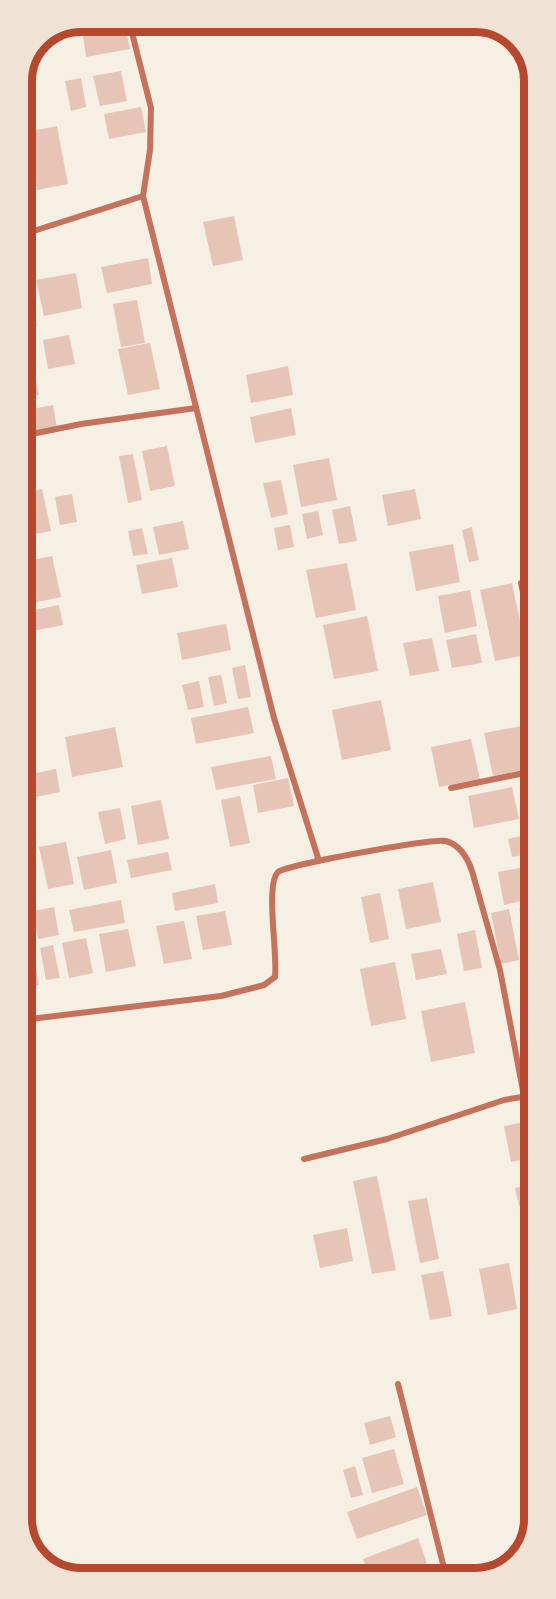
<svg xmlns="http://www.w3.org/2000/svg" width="556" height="1599" font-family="Barlow,sans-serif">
  <rect width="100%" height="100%" fill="#f6efe4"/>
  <g fill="#e6c5b7">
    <polygon points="81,21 124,21 130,49 86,57"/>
    <polygon points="121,71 127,101 100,106 93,76"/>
    <polygon points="81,78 86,107 71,111 65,81"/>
    <polygon points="141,107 146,132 109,139 104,114"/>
    <polygon points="57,126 68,184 37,190 26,132"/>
    <polygon points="234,216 243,260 213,266 203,222"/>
    <polygon points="148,258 152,284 107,293 101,267"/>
    <polygon points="76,273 82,308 44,316 36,280"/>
    <polygon points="30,292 37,326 21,329 21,293"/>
    <polygon points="137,300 145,343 121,347 113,304"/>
    <polygon points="69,335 75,364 48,369 43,340"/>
    <polygon points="150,343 160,389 128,395 118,349"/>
    <polygon points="30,355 39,395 22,398 21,357"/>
    <polygon points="288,366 293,395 251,403 246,375"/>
    <polygon points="53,405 57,428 26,434 22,411"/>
    <polygon points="291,408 296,435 255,443 250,417"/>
    <polygon points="167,446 175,486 150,491 142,451"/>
    <polygon points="133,454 142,500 128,503 119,456"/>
    <polygon points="329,458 337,500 301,507 293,465"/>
    <polygon points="281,480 288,514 271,518 263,483"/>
    <polygon points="42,489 51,531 25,536 22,519 22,493"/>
    <polygon points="415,489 421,519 388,526 382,495"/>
    <polygon points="72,494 77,522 60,525 55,497"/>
    <polygon points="350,506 357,541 339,544 332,510"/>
    <polygon points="318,511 323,535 307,539 302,514"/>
    <polygon points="183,521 189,549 159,555 153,527"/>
    <polygon points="534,521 534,563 529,564 521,524"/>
    <polygon points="290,525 294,547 278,550 274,528"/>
    <polygon points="472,527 479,560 469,562 462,530"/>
    <polygon points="142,528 148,554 133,556 128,531"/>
    <polygon points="453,544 460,582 416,591 409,552"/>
    <polygon points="52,556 61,597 28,604 22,562"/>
    <polygon points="172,558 178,587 142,594 136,565"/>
    <polygon points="347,563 356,610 316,618 306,570"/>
    <polygon points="512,583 527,655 495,661 480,590"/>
    <polygon points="470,590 477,626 445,633 438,596"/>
    <polygon points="59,605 63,625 28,632 24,612"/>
    <polygon points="367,616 378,671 334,679 323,625"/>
    <polygon points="226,624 231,650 182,660 177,633"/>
    <polygon points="476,634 482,663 452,668 446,640"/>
    <polygon points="432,638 439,671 410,676 403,643"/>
    <polygon points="245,665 251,697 238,699 232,668"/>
    <polygon points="221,675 227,703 214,706 208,677"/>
    <polygon points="199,681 204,707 188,710 182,685"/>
    <polygon points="381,700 391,750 342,760 332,710"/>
    <polygon points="248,707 254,733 196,744 191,718"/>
    <polygon points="531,724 534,736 534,768 493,776 484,733"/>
    <polygon points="115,727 123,767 72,777 65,737"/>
    <polygon points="471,739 480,779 439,787 431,747"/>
    <polygon points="271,756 276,779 216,790 211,767"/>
    <polygon points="56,769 60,792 30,798 26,775"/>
    <polygon points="288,778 294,806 258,813 253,785"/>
    <polygon points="534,780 534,816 530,817 523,782"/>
    <polygon points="512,787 519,819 474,828 468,796"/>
    <polygon points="240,796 250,843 230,847 221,800"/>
    <polygon points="161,800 169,839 138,845 131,806"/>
    <polygon points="120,808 126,839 105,844 98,812"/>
    <polygon points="534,833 534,853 512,857 508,839"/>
    <polygon points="66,842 74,884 48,889 39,847"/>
    <polygon points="111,850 117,883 84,890 77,857"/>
    <polygon points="168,852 172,870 131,878 127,860"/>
    <polygon points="520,868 526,900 504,905 498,872"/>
    <polygon points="433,882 441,922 406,929 398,889"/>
    <polygon points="215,884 218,903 175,911 172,893"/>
    <polygon points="380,893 389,939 370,943 361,897"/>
    <polygon points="121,900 125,923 74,932 69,910"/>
    <polygon points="534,906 534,952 528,953 519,909"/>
    <polygon points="54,907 59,935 38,939 33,911"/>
    <polygon points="509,909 519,960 501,964 491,913"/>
    <polygon points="225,911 232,945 203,950 196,916"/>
    <polygon points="184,921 192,959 164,964 156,926"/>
    <polygon points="128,929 136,966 106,972 99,934"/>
    <polygon points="475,930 482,968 464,971 457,934"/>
    <polygon points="86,938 93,973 69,978 62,943"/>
    <polygon points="53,945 60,978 46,980 40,948"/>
    <polygon points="32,948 39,985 23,988 22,949"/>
    <polygon points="441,949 447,974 416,980 411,954"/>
    <polygon points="395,962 406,1019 371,1026 360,969"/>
    <polygon points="534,970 534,1001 527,1002 521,972"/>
    <polygon points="465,1002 475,1053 431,1062 421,1011"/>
    <polygon points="526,1122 533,1158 511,1162 504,1126"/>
    <polygon points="377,1176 396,1270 372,1274 353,1181"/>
    <polygon points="535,1184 535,1202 519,1206 515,1188"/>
    <polygon points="427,1198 439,1259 420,1263 408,1201"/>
    <polygon points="347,1228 353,1261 320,1268 313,1235"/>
    <polygon points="509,1263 517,1309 488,1315 479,1269"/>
    <polygon points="443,1271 452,1316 430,1320 421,1275"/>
    <polygon points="390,1416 396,1437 370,1445 364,1423"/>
    <polygon points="394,1449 404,1484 372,1493 362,1458"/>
    <polygon points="355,1466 363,1495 351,1498 343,1470"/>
    <polygon points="417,1487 427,1515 357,1539 347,1512"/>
    <polygon points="418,1538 427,1563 393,1576 369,1577 363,1559"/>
  </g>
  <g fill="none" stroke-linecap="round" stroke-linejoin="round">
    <g stroke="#c5725c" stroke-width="6">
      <polyline points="129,21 151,108 150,150 143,196 274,718 319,861"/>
      <polyline points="21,235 143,196"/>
      <polyline points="22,436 81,424 196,408"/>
      <polyline points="521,583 534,647"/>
      <polyline points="451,788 534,771"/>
      <polyline points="22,998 26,1019"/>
      <path d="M22,1020L221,996L264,985L275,977C278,955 265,885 278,872C286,865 432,838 446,841C460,845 468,859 472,871L500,970L524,1096"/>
      <polyline points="304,1159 387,1139 504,1100 534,1095"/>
      <polyline points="398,1384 446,1576"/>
    </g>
  </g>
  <path d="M0 0H556V1599H0ZM81 32H475A49 49 0 0 1 524 81V1519A49 49 0 0 1 475 1568H81A49 49 0 0 1 32 1519V81A49 49 0 0 1 81 32Z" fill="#f1e2d6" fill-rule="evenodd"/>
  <path fill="none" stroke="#b5482f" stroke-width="8" d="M81 32H475A49 49 0 0 1 524 81V1519A49 49 0 0 1 475 1568H81A49 49 0 0 1 32 1519V81A49 49 0 0 1 81 32Z"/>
</svg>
